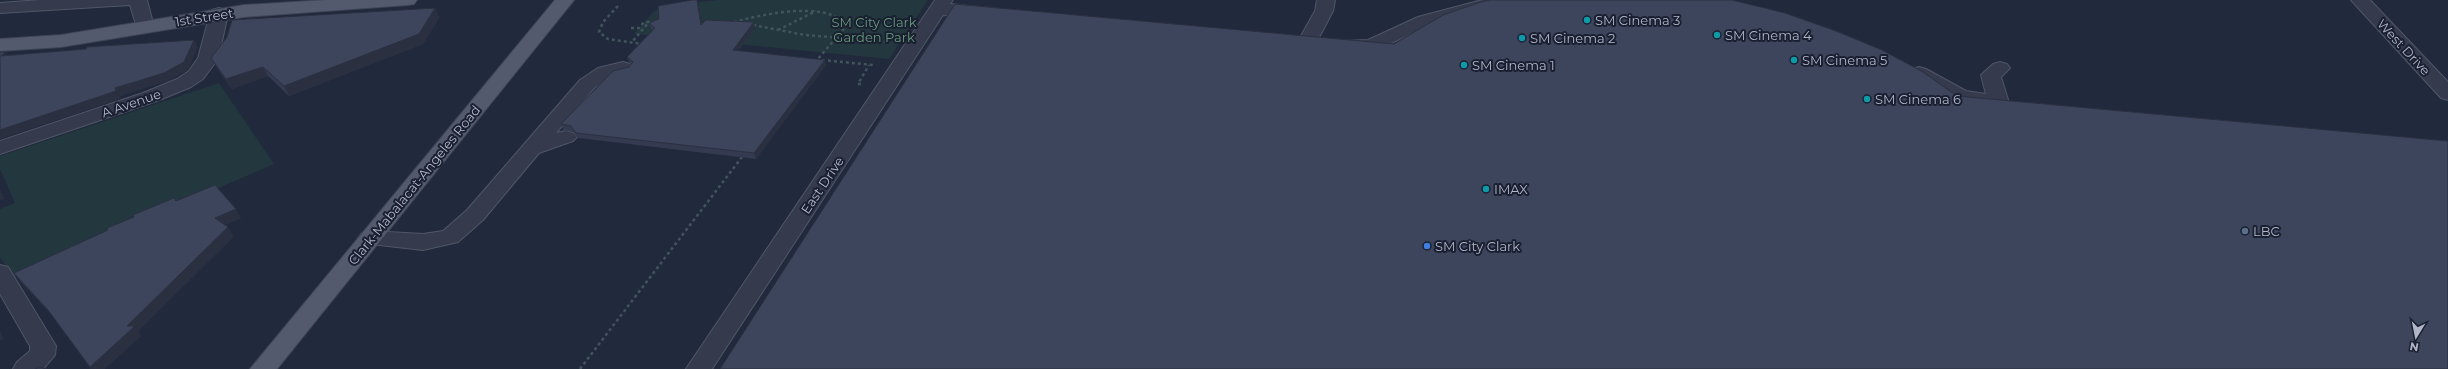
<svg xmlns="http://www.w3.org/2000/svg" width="2448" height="369" font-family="Montserrat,sans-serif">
  <rect width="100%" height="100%" fill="#21293d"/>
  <g fill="#23373e">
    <polygon points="718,0 928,0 889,59 634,34 653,12 664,6"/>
    <polygon points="219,83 274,164 15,277 0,258 0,209 15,203 0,169 0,156"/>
  </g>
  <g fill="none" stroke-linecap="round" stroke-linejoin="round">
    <defs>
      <g id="minor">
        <polygon points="41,0 147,0 154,27 152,31 138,31 130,5 0,13 0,3"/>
        <polygon points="935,0 953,0 950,4 988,8 990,12 988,16 981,18 943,15 712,369 686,369"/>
        <polygon points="1317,0 1335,0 1333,11 1314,47 1300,47 1297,43 1315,11"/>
        <path d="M1482,0H1517L1514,4C1487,11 1460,16 1433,24C1400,35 1380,58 1343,49L1340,45L1343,41L1368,40L1418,17Z"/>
        <polygon points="2351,0 2370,0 2448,82 2448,100 2441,98"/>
        <polygon points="219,8 226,10 228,14 218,59 203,79 191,87 157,101 0,154 0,141 143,93 177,79 189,71 198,58 210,14 212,10"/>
        <polygon points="623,62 630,64 633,68 630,72 612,76 594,88 556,133 566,131 573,133 577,137 573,141 539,153 483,220 458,242 423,250 362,243 358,238 362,233 370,231 423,234 443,231 467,210 580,80 598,68"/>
        <polygon points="2000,62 2007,64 2010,68 2001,77 2009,103 2006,107 1999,109 1953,100 1912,77 1909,73 1912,69 1919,67 1926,69 1966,91 1986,94 1981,75 1993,64"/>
        <polygon points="0,265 8,267 56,346 55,355 43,369 13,369 17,362 30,351 30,346 0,294"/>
      </g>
      <g id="major">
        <polygon points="326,0 417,0 414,4 408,5 244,17 61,47 0,51 0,39 61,35 244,5"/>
        <polygon points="555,0 574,0 277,369 250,369"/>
      </g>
    </defs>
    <use href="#minor" stroke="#505667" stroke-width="2"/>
    <use href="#major" stroke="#3e4455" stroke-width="2"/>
    <g stroke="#41545b" stroke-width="2.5" stroke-dasharray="3 3" stroke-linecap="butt">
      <polyline points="618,6 603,22 599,32 608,39 642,44"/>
      <path d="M734,22C759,15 826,0 845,24L843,30L816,61"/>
      <polyline points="753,25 805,35 888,42"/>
      <polyline points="631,28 639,28 644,22 649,22 632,42"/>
      <polyline points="778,30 816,11"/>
      <polyline points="822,60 873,65"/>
      <polyline points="861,84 858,84 869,65"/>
      <polyline points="580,369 742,157"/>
    </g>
    <use href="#minor" fill="#353b4d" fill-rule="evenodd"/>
    <use href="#major" fill="#535a6d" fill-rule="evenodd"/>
  </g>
  <g fill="#343b50">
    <polygon points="699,4 702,25 755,28 738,51 826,65 756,159 578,138 573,132 563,130 561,124 629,67 631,65 629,62 627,57 653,30 651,28 649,23"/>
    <polygon points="435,8 439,18 423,44 289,96 268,76 232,89 217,68 211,58"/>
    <polygon points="176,201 241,218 225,225 228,227 233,237 138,331 141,336 104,369 91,369 55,318 21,282 14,273"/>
  </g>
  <g fill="#2b3041">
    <polygon points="697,0 699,4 703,31 701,25"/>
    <polygon points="435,8 439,18 423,44 289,96 284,86"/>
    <polygon points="754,22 755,28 734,56 733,50"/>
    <polygon points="194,40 198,47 188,70 168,81 120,96 121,99 0,139 0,130 115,88"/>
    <polygon points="5,52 10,59 1,56"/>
    <polygon points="825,60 826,65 756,159 754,153"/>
    <polygon points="263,67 268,76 232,89 226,79"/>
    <polygon points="0,189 4,199 0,200"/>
    <polygon points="236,209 241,218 221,227 215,218"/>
    <polygon points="228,227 233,237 138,331 141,336 104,369 91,369 90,367 127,326"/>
    <polygon points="0,330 3,339 0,341"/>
  </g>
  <g fill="#3d455d" stroke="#2b3041">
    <polygon points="692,0 697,0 701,25 706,20 754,22 733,50 825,60 754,153 576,133 571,126 561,124 613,71 629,67 633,62 627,57 655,28 649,23 659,19 658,6"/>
    <polygon points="1490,0 1732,0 1785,13 1836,31 1882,50 1923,72 1957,96 2448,141 2448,369 720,369 955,4 1394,44 1443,15 1481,2"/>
    <polygon points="435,8 419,34 284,86 263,67 226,79 211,58 227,37 232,20"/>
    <polygon points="194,40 184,62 164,73 115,88 116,91 0,130 0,52 5,52 1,56 86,49 87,47"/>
    <polygon points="215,185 236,209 215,218 228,227 127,326 135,326 90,367 48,310 14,273 108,230 107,228 134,217 133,215 174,198 176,201"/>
    <polygon points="39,367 47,369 35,369"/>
  </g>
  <g fill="#0f9aa8" stroke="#1a2031" stroke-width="1.5">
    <circle cx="1587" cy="20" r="4"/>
    <circle cx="1717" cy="35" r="4"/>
    <circle cx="1522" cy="38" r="4"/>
    <circle cx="1794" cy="60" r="4"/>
    <circle cx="1464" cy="65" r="4"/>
    <circle cx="1867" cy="99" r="4"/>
    <circle cx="1486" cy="189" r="4"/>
  </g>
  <circle fill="#5c6f8a" stroke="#1a2031" stroke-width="1.5" cx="2245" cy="231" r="4"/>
  <circle fill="#3f7fe0" stroke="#1a2031" stroke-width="1.5" cx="1427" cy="246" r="4"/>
  <g text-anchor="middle" stroke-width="4" stroke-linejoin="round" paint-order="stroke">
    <g font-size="13" fill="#b0b6c8" stroke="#1a2031">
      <text transform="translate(204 17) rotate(-9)" y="5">1st Street</text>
      <text transform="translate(2404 47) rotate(47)" y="5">West Drive</text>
      <text transform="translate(131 103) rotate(-19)" y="5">A Avenue</text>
      <text transform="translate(414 185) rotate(-51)" y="5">Clark-Mabalacat-Angeles Road</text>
      <text transform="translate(822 185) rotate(-56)" y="5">East Drive</text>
    </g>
    <g font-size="13" fill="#b0b6c8" stroke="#1a2031" text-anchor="start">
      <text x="1595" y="25">SM Cinema 3</text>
      <text x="1725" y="40">SM Cinema 4</text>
      <text x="1530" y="43">SM Cinema 2</text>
      <text x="1802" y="65">SM Cinema 5</text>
      <text x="1472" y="70">SM Cinema 1</text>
      <text x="1875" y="104">SM Cinema 6</text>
      <text x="1494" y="194">IMAX</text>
      <text x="2253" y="236">LBC</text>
      <text x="1435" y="251">SM City Clark</text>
    </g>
    <g font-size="13" fill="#659b79" stroke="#1a2031">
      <text x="874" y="27">SM City Clark<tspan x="874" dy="15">Garden Park</tspan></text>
    </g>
  </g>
  <g transform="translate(2416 337) rotate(190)" stroke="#1a2031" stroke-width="3" paint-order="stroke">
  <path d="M0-3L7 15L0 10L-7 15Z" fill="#b0b6c8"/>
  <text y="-6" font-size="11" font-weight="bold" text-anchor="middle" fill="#b0b6c8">N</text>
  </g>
</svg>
